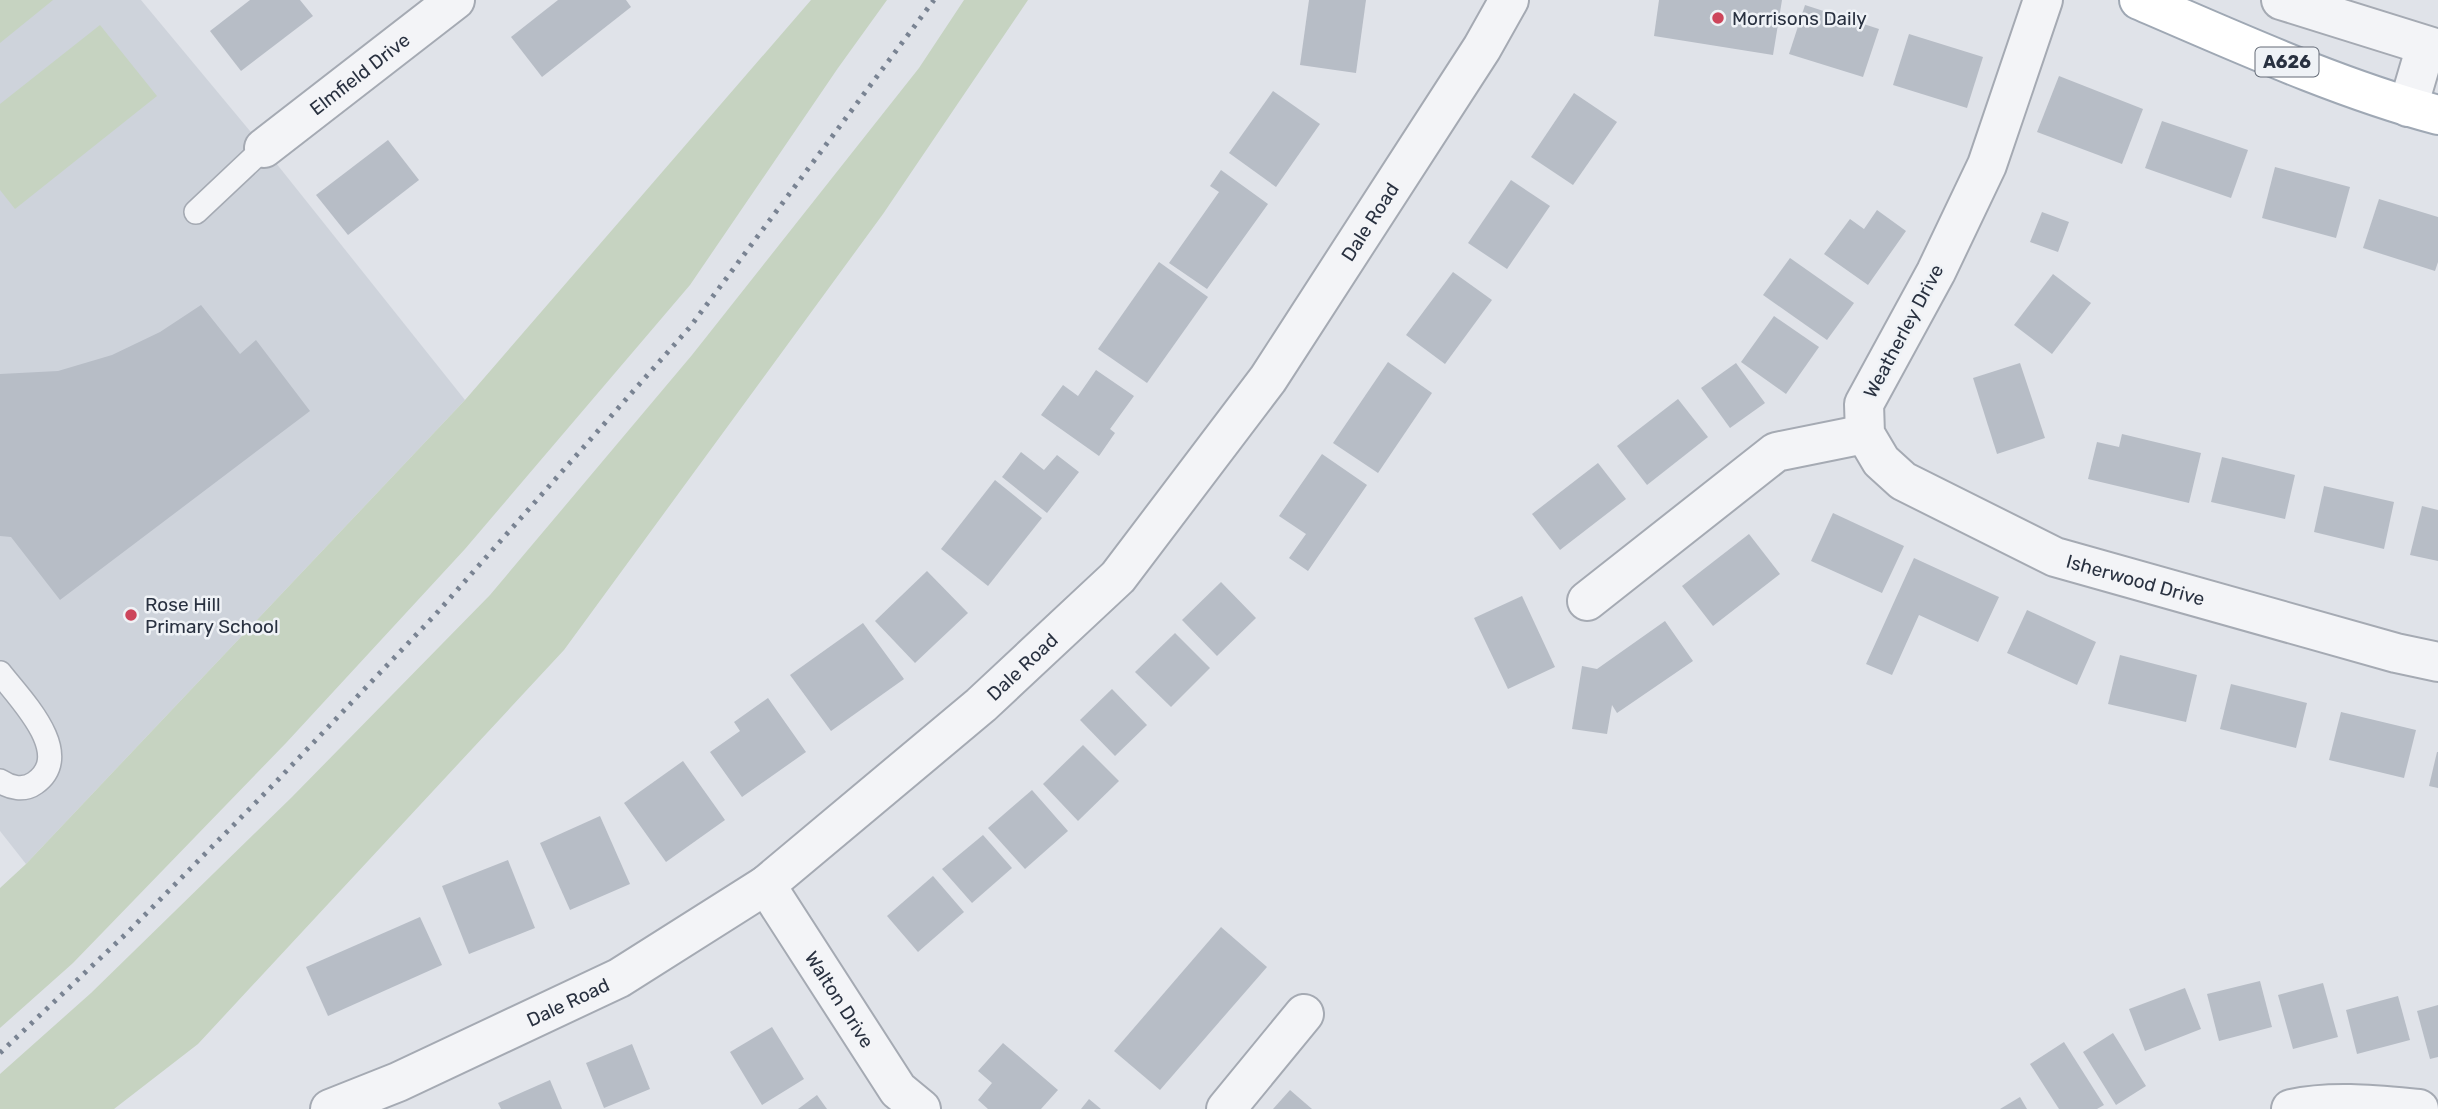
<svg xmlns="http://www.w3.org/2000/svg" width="2438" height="1109" font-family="Rubik,sans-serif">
  <rect width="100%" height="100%" fill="#e0e3e9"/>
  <polygon fill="#ced3db" points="0,0 141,0 264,148 465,400 26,864 0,831"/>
  <g fill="#c6d3c1">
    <polygon points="0,0 53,0 0,43"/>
    <polygon points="811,0 887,0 838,68 690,285 465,549 286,743 73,963 0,1028 0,888 26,864 465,400"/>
    <polygon points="964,0 1028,0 883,214 564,650 198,1044 114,1109 0,1109 0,1074 91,993 292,797 490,595 692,355 919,68"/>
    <polygon points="100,25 157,96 15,209 0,190 0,104"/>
  </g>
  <g fill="#b7bdc6">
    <polygon points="250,0 300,0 313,16 241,71 210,31"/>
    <polygon points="558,0 626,0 631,7 542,77 511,37"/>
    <polygon points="1309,0 1366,0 1356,73 1300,65"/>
    <polygon points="1659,0 1782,0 1773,55 1654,36"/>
    <polygon points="1805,5 1879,29 1863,77 1789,54"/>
    <polygon points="1909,34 1983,57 1967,108 1893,85"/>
    <polygon points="2059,76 2143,109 2122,164 2037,132"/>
    <polygon points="1273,91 1320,124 1276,187 1229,153"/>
    <polygon points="1574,93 1617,122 1573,185 1531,157"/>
    <polygon points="2162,121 2248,150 2231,198 2145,168"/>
    <polygon points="388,140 419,180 348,235 316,195"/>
    <polygon points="2275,167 2350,187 2336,238 2262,218"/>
    <polygon points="1221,170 1268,204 1207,289 1169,263 1219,192 1210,186"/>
    <polygon points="1511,180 1550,206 1507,269 1468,243"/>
    <polygon points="2379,199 2438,217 2438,262 2435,271 2363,248"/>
    <polygon points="1877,210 1906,231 1868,285 1824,254 1850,219 1864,229"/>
    <polygon points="2042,212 2069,222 2058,252 2030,242"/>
    <polygon points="1790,258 1854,303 1827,340 1763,295"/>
    <polygon points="1159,262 1208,297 1147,383 1098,349"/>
    <polygon points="1453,272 1492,300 1445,364 1406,335"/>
    <polygon points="2053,274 2091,303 2052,354 2014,325"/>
    <polygon points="201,305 240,354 256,340 310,411 60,600 11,537 0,536 0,374 58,371 112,355 160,332"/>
    <polygon points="1774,316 1819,347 1786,394 1741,362"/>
    <polygon points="1388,362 1432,393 1378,473 1333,443"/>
    <polygon points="1736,363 1765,403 1730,428 1701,388"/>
    <polygon points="2020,363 2045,438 1997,454 1973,378"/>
    <polygon points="1096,370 1134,396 1110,429 1115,433 1099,456 1041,415 1063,385 1078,396"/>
    <polygon points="1678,399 1708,437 1647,485 1617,446"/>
    <polygon points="2122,434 2201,453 2189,503 2088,479 2097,442 2119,447"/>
    <polygon points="1021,452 1044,470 1057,455 1079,472 1047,513 1002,477"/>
    <polygon points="1322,454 1367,485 1308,571 1289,558 1306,534 1279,516"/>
    <polygon points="2222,457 2295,475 2285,519 2211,502"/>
    <polygon points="1598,463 1626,499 1560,550 1532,514"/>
    <polygon points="995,480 1042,518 988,586 941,549"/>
    <polygon points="2324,486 2394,502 2384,549 2314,532"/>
    <polygon points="2422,506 2438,510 2438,561 2410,555"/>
    <polygon points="1833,513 1904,546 1882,593 1811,561"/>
    <polygon points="1749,534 1780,574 1713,626 1682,586"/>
    <polygon points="1914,558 1999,597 1978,642 1919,615 1892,675 1866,664"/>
    <polygon points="927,571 968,613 915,663 875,621"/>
    <polygon points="1221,582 1256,618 1217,656 1182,620"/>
    <polygon points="1522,596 1555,667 1508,689 1474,618"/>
    <polygon points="2027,610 2096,642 2077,685 2007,653"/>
    <polygon points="1665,621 1693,661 1617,713 1612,705 1607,734 1572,729 1582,666 1597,669"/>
    <polygon points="863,623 904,679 831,731 790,675"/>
    <polygon points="1175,633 1210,668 1171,707 1135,672"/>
    <polygon points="2120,655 2197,675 2186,722 2108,704"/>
    <polygon points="2231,684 2307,703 2296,748 2220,729"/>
    <polygon points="1112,689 1147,725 1115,756 1080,720"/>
    <polygon points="768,698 806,752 742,797 710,752 740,731 734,722"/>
    <polygon points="2341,712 2416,730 2404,778 2329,760"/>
    <polygon points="1083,745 1119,781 1078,821 1043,784"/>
    <polygon points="2437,752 2438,752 2438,788 2429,786"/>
    <polygon points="683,761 725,820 666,862 624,803"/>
    <polygon points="1032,790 1068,831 1025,869 988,828"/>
    <polygon points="600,816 630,884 570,910 540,843"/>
    <polygon points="983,835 1012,868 972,903 942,869"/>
    <polygon points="508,860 535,928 469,954 442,886"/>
    <polygon points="933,876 964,912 918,952 887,916"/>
    <polygon points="420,917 442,965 328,1016 306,967"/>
    <polygon points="1221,927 1267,967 1160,1090 1114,1051"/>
    <polygon points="2260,981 2272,1027 2219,1041 2207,994"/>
    <polygon points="2323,983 2338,1037 2293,1049 2278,995"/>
    <polygon points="2185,988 2201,1029 2145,1051 2129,1009"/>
    <polygon points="2398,996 2410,1040 2357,1054 2346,1010"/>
    <polygon points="2438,1005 2438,1057 2430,1059 2417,1011"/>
    <polygon points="772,1027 804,1079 762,1105 730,1052"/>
    <polygon points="2113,1033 2146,1086 2116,1105 2083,1052"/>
    <polygon points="2064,1042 2104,1105 2097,1109 2059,1109 2030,1064"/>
    <polygon points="1003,1043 1058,1090 1041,1109 988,1109 978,1100 992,1083 978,1071"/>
    <polygon points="632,1044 650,1089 604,1108 586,1063"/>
    <polygon points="550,1080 562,1109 501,1109 498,1103"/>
    <polygon points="1290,1090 1312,1109 1273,1109"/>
    <polygon points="817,1095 827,1109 798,1109"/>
    <polygon points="2020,1097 2027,1109 2000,1109"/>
    <polygon points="1089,1099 1101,1109 1081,1109"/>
  </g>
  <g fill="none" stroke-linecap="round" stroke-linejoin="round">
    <defs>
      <g id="lane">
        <polyline points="196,212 264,148"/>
        <path d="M0,673C20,699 76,754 35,783C24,791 10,788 0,781"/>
      </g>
      <g id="street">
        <path id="s1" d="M2043,0L1987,165L1936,272L1864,404L1865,434L1881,461L1903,481L2055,557L2396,653L2438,662"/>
        <polyline points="2281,0 2438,49"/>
        <polyline points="2408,107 2426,46"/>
        <path id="s2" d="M264,148L455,0"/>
        <polyline points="1587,601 1776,452 1865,434"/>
        <path id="s3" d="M766,885L898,1090L921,1109"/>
        <path id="s4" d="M330,1109L398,1082L619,978L766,885L981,705L1118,577L1268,379L1482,48L1509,0"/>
        <polyline points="1226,1109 1304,1014"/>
        <path d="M2291,1109C2333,1100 2376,1105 2419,1109"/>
      </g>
      <path id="primary" d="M2139,0C2235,41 2337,88 2438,115"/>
    </defs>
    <use href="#lane" stroke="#a5aab3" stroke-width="26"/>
    <use href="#street" stroke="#a5aab3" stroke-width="42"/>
    <use href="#primary" stroke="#9fa8b4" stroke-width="42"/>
    <use href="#lane" stroke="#f3f4f7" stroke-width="23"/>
    <use href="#street" stroke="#f3f4f7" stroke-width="38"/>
    <use href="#primary" stroke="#fff" stroke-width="38"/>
    <polyline stroke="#798392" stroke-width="5" stroke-dasharray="3.5 7" stroke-linecap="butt" points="0,1053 129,931 273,785 435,615 690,327 934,0"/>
  </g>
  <g fill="#cd455b" stroke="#eff2f6" stroke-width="2.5">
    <circle cx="1718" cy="18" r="7"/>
    <circle cx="131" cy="615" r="7"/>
  </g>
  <g text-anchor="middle" stroke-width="5" stroke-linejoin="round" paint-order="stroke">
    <rect fill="#eff2f6" stroke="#646b77" stroke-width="2" x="2255.5" y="47.5" width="63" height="29" rx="5"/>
    <g font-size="18" font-weight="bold" fill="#293140">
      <text x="2287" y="68">A626</text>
    </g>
    <g font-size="19" fill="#293140" stroke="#eff2f6" text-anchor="start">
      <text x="1732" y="25">Morrisons Daily</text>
      <text x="145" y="611">Rose Hill<tspan x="145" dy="22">Primary School</tspan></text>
    </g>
    <g font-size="19" fill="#293140" stroke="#eff2f6">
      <text dy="7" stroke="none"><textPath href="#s2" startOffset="121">Elmfield Drive</textPath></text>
      <text dy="7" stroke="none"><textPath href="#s4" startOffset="1395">Dale Road</textPath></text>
      <text transform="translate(1903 331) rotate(-62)" y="7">Weatherley Drive</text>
      <text dy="7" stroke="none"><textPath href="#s1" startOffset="788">Isherwood Drive</textPath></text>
      <text dy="7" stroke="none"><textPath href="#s4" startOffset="828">Dale Road</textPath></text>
      <text dy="7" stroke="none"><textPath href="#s3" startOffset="136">Walton Drive</textPath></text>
      <text dy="7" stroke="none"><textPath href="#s4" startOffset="261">Dale Road</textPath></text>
    </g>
  </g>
</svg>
